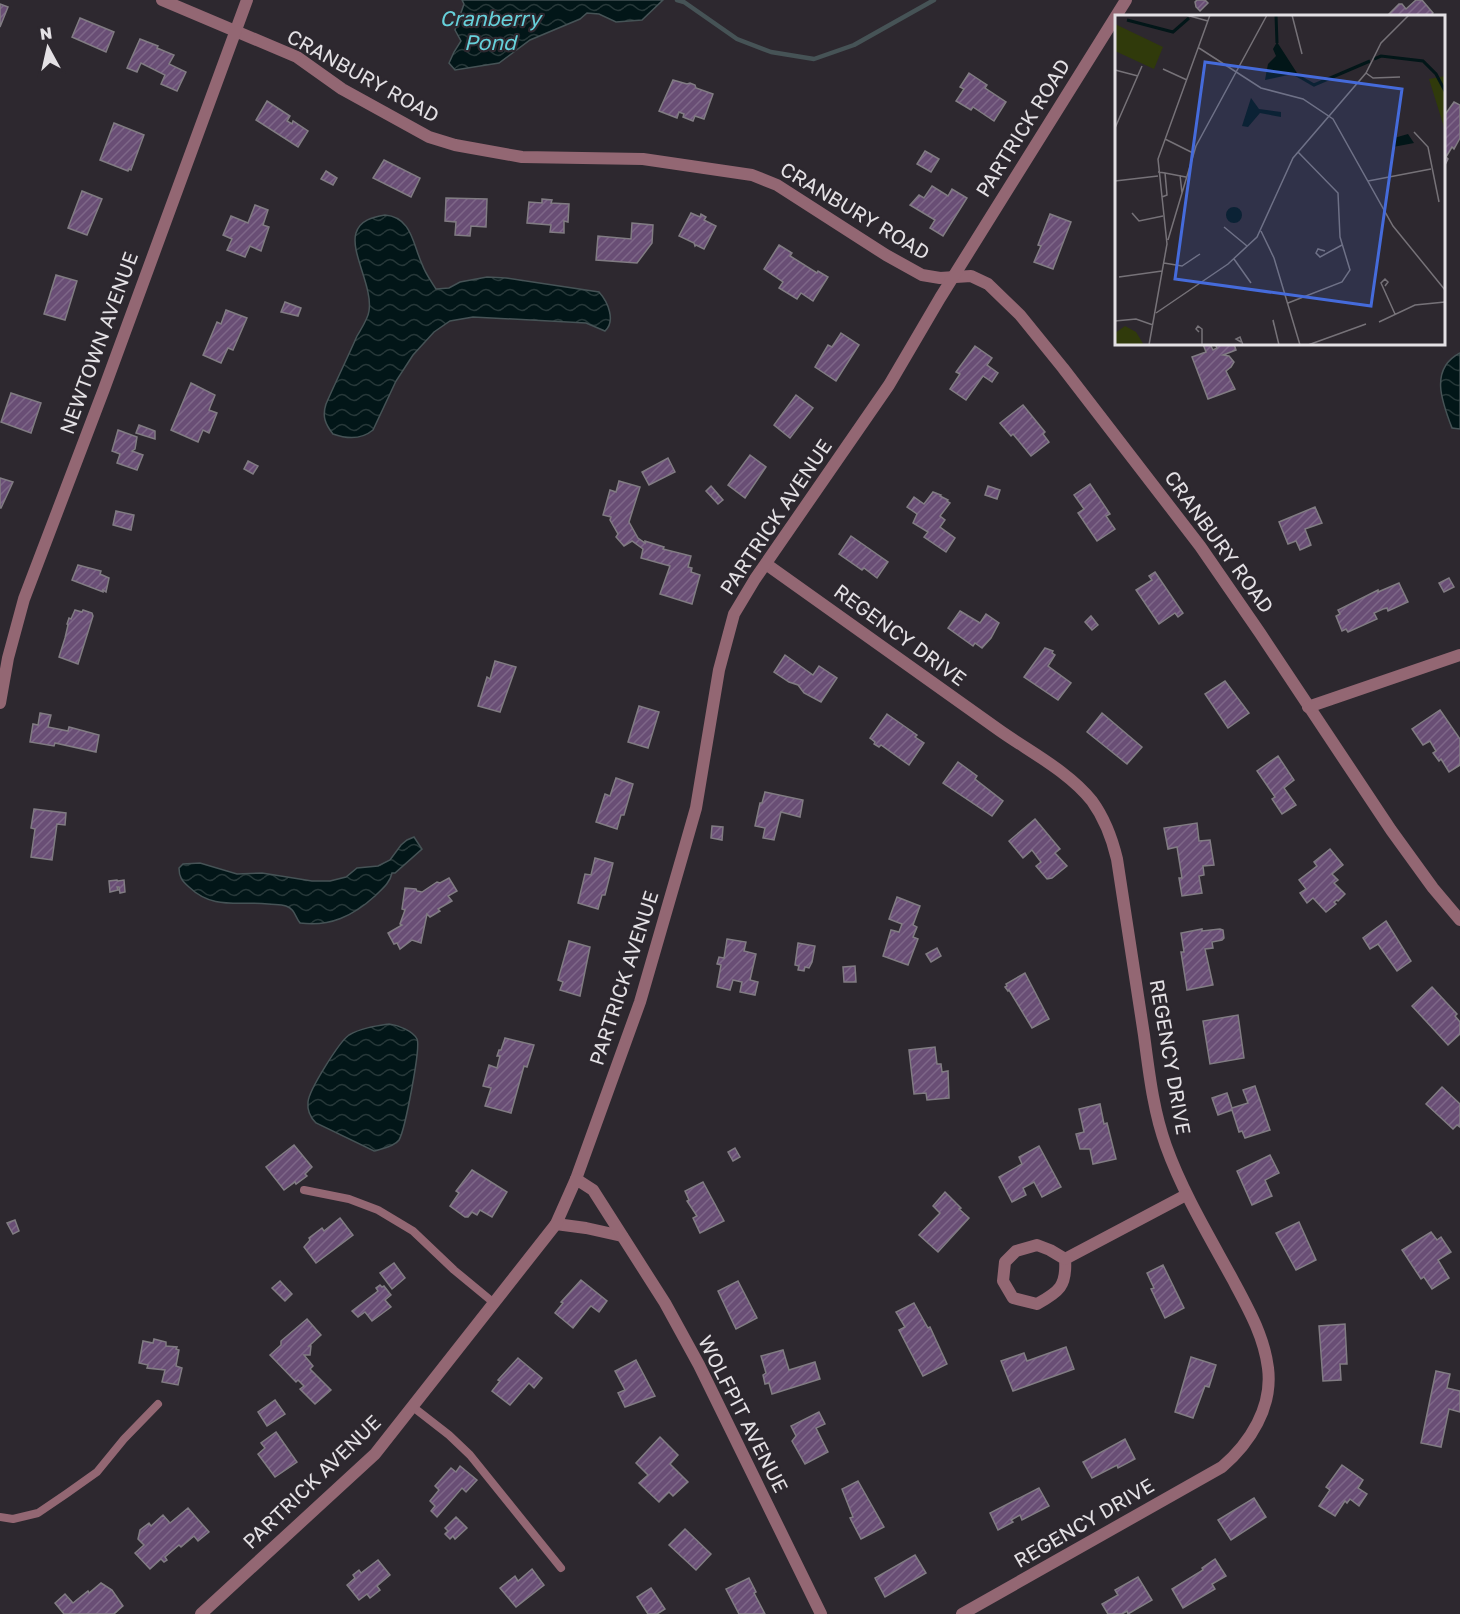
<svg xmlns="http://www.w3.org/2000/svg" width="1460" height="1614" font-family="'Golos Text',sans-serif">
  <defs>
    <pattern id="water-waves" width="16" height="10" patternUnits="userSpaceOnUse" patternTransform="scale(1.5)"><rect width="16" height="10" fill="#021618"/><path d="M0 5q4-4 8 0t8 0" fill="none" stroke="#273839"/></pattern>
    <pattern id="building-hatch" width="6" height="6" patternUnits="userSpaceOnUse" patternTransform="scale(1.5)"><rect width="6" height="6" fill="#694e75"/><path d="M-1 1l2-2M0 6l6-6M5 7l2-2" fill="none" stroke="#7e6788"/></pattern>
  </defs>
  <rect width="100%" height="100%" fill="#2d282f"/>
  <g fill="url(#water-waves)" stroke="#465356" stroke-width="1.5">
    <polygon points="462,0 663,0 642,20 616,22 599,14 587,13 580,19 530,40 499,63 455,70 449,63 454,52 461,41 455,30 464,4"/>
    <path d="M385,215C412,217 413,245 422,264C425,273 431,281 436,289L449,288L460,282L487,277L506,278L599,292C608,302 616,321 605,331L586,323L473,317L450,321L434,332L413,355L396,381L373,430C361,440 347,439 333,434C325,424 322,416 326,404C336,381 347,359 357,336C361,329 368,319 369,311C373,287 350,252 356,233C360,220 373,217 385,215Z"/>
    <path d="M1460,353V429L1452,428C1442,402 1429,369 1460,353Z"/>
    <path d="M414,837L422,849L395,873H392C390,883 382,889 375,896C353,916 330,927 300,923C295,917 295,909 286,906C280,904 274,905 268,904C238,901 213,910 189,887C182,881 179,877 179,868L183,864L200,863L237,874L262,873L312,881H330L346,877L357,868L378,866L390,860L401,845L407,840Z"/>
    <path d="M389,1024C398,1025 413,1031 417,1039C421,1047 405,1130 399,1140C394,1147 381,1149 374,1151L316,1123C310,1117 307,1111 308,1102C309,1090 339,1042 349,1035C361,1028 376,1026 389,1024Z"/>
  </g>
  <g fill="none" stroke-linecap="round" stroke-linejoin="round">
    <polyline stroke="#465356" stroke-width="4.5" points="677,0 684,2 737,39 771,52 814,59 854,45 934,0"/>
  </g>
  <g fill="url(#building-hatch)" stroke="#817c83" stroke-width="1.5">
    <polygon points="1197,0 1205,0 1208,3 1200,11 1196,7 1195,2"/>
    <polygon points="1416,0 1422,0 1433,13 1430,16 1387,16 1399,4 1402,4 1406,9"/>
    <polygon points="0,4 8,7 0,27"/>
    <polygon points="80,18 114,32 106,52 72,37"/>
    <polygon points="140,39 158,46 157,48 174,55 169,64 186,72 177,91 161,84 165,75 141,63 137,72 127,68"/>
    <polygon points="969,73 987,85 985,88 1006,102 994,121 973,107 971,110 956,101 964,89 960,87"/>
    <polygon points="673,80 687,84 690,83 695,85 696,88 713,94 704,119 695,116 693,121 683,117 684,114 679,112 677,118 659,111"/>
    <polygon points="267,101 290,116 287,121 292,124 293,121 308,131 298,147 256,120"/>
    <polygon points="1454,102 1460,105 1460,138 1454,149 1452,147 1446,157 1448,159 1444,167 1444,116"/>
    <polygon points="114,123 144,135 131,170 129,169 128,171 100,160"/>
    <polygon points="925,151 939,159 931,172 917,164"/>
    <polygon points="384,160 420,178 411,197 373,178"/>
    <polygon points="326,171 337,178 333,185 321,179"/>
    <polygon points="932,186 948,196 952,189 967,198 943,236 930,228 935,220 910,205 919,195 924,198"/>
    <polygon points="82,191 102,199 87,235 68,228"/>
    <polygon points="446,198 487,199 486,227 471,226 470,236 455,235 456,222 445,221"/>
    <polygon points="542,199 552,200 551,203 569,204 568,222 564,221 564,233 550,232 551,225 527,223 529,202 542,203"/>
    <polygon points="255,205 268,210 263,225 269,227 261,251 250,246 245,257 227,250 232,239 223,235 231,216 248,223"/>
    <polygon points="691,213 700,217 701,214 706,217 704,220 716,226 704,249 696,245 695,246 694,243 679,236"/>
    <polygon points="1050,214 1071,222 1053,269 1034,262 1041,246 1038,245"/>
    <polygon points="632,223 653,225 652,243 637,263 596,260 598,236 631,239"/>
    <polygon points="779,245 792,253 790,256 817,273 818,271 828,277 813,301 801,293 797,299 779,288 783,282 764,269"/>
    <polygon points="56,275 77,281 65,320 44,314"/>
    <polygon points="285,302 301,308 298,316 281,312"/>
    <polygon points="226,310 247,318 233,350 228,348 221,363 203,355 217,322 221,324"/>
    <polygon points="841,333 859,345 836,381 815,367 828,345 832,347"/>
    <polygon points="1203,344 1210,344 1213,350 1217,348 1215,344 1234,344 1236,350 1223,355 1229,356 1234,362 1231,367 1226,371 1235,389 1208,399 1192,357 1206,352"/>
    <polygon points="975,346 992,358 987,365 998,373 992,382 983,376 966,400 950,389 960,374 956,372"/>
    <polygon points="191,383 215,395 209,410 217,413 209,433 203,430 198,442 171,430"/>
    <polygon points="11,393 41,403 31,433 1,422"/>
    <polygon points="796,395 813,408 790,438 774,425"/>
    <polygon points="1023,405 1045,432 1043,434 1049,442 1031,456 1013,434 1011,436 1000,423"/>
    <polygon points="139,425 155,431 155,439 136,433"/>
    <polygon points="118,430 137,437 135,449 132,451 143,455 137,470 117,463 120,454 112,451"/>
    <polygon points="750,455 766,467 745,498 728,485"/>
    <polygon points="668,458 675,472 649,485 642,472"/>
    <polygon points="248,461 258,466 253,474 244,469"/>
    <polygon points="0,478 13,482 1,508 0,508"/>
    <polygon points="619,481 640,487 629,522 638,538 645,543 645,541 664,547 663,549 691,556 688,567 692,568 691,572 700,575 692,604 660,594 670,566 641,558 643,549 632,541 624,546 616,537 618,534 610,520 611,517 603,515 610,490 616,492"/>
    <polygon points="1090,484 1110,514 1106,516 1115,529 1097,541 1078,513 1084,509 1074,495"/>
    <polygon points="711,486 723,500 718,504 706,491"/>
    <polygon points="988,486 1000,490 997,499 985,495"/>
    <polygon points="933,492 941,495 940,496 948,500 947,501 950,503 940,516 945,520 940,527 955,538 946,552 924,537 928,532 913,523 917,514 907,507 914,497 924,504"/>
    <polygon points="1315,507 1322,523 1305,529 1311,545 1300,550 1296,541 1288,544 1279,522"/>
    <polygon points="116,511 134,515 131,530 113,525"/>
    <polygon points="851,536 888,562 877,578 864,568 862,570 839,554"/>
    <polygon points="78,565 101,571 100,574 109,578 106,592 103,590 103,592 72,580"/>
    <polygon points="1155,572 1183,613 1178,617 1175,613 1159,624 1136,590 1152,580 1149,576"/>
    <polygon points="1449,578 1454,587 1444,592 1439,583"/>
    <polygon points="1399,583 1408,602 1388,611 1387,608 1383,609 1374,613 1377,619 1348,632 1346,629 1342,631 1336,616 1340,614 1338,610 1378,590 1378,592"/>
    <polygon points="75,610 82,612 83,610 92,613 93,616 78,664 59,657 65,638 68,625 67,624 69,618 71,619"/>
    <polygon points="960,611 980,623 986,614 999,623 991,638 982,648 975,643 973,646 948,628"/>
    <polygon points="1091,616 1098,625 1092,630 1085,622"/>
    <polygon points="1045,648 1053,651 1052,653 1055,655 1048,666 1071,683 1058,700 1024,677"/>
    <polygon points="785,655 813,675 819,666 837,678 821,702 804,693 798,685 789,682 774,672"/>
    <polygon points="495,661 516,667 500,712 478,706 487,677 490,679"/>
    <polygon points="1225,681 1249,713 1228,728 1205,694"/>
    <polygon points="639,706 659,712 648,748 628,742"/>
    <polygon points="1440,710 1460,739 1460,765 1449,772 1441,759 1439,761 1433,753 1436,751 1430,741 1423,745 1412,729"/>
    <polygon points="40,713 51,715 48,727 68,731 69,727 99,735 96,752 55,743 54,746 30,742 33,724 38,725"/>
    <polygon points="1102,713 1142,747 1127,764 1087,732"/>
    <polygon points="887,714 917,735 915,737 924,743 909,765 881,745 879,747 874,744 875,742 870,738"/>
    <polygon points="1278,756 1294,780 1284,788 1296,805 1282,814 1272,799 1275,797 1257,771"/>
    <polygon points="958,762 977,776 975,779 1003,801 992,816 943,783"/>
    <polygon points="616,778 633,784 624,815 621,815 617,829 596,822 605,794 610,796"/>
    <polygon points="765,792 803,800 800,817 781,812 774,840 763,838 765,828 755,826 760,803 762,803"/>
    <polygon points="34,809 66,813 65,825 57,824 52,860 31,857 35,829 31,828"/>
    <polygon points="1035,819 1060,849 1055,853 1067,866 1052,878 1047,879 1036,866 1041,862 1032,850 1023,858 1009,841"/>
    <polygon points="1197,823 1199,841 1210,840 1214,865 1203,866 1204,875 1199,876 1202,893 1182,896 1179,878 1182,878 1177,847 1168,849 1164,828"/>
    <polygon points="712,826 723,827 722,840 711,838"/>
    <polygon points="1330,849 1343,865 1332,874 1338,880 1334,883 1345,894 1338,901 1337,900 1334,902 1336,904 1326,912 1313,898 1307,903 1300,893 1306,889 1299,880 1317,866 1314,862"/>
    <polygon points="595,858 613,863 605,895 602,895 598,909 578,903 585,874 591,875"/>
    <polygon points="449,878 457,891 448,896 452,901 438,909 440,911 430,917 427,914 421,943 412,940 400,949 397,943 394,944 388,933 402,925 400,924 405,910 402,909 405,888 416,889 417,891 422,892 437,882 440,883"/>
    <polygon points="117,880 118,881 124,880 125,892 120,893 119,887 117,887 118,890 110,892 109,881"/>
    <polygon points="897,897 920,906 913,925 917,927 913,937 918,939 908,965 883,956 891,930 899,932 902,924 889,919"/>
    <polygon points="1386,921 1411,961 1397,971 1378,944 1370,949 1363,938"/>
    <polygon points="1202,929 1202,931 1220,929 1223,930 1224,938 1222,940 1212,942 1213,948 1205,949 1213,985 1187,990 1181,952 1184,952 1181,933"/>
    <polygon points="727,939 746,942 744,951 756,954 750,980 758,982 755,995 740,992 742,982 733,980 730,990 717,987 721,965 717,964 719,957 724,958"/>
    <polygon points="569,941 590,947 580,996 560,990 563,982 558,980"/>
    <polygon points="798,943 815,946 812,962 809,968 805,967 804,971 798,970 799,966 795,965"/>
    <polygon points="937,948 941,956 931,962 926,954"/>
    <polygon points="855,966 856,982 844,982 843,967"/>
    <polygon points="1025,973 1049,1019 1032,1028 1009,990 1008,991 1005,987 1007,986 1006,984"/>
    <polygon points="1432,987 1457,1014 1455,1016 1460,1022 1460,1034 1448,1045 1412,1006"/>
    <polygon points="1238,1015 1244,1058 1210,1064 1203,1021"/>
    <polygon points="505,1038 534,1045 527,1067 524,1066 511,1113 485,1106 491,1088 483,1086 489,1065 497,1068 500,1056 497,1056 499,1050 501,1050"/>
    <polygon points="935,1047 937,1064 941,1064 942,1072 948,1071 949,1098 927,1100 926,1093 914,1094 909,1050"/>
    <polygon points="1255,1086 1270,1130 1245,1138 1242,1131 1239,1132 1232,1110 1218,1115 1212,1098 1227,1093 1232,1108 1248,1103 1243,1090"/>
    <polygon points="1442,1087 1460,1104 1460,1127 1457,1125 1453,1129 1426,1104"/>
    <polygon points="1100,1104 1104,1124 1107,1123 1116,1159 1093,1164 1090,1149 1080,1149 1076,1134 1084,1132 1079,1109"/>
    <polygon points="294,1145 312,1167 305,1174 307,1176 296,1184 295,1182 284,1190 266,1167"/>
    <polygon points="1039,1146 1061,1187 1042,1197 1034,1182 1023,1188 1026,1195 1012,1202 999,1177 1022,1164 1019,1157"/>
    <polygon points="735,1148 740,1157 733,1161 728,1152"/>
    <polygon points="1270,1155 1279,1173 1265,1180 1272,1196 1252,1205 1237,1171"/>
    <polygon points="472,1170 507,1192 492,1217 480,1210 477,1215 472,1212 468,1217 465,1217 450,1206 459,1193 456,1191"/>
    <polygon points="703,1182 724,1221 700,1233 693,1218 697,1216 687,1201 689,1200 685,1191"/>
    <polygon points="945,1192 961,1208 959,1209 969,1218 938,1252 919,1235 940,1213 933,1206"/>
    <polygon points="340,1218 353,1235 316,1263 304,1247 310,1240 309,1238 322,1228 324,1231"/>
    <polygon points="15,1220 19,1231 13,1234 7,1223"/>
    <polygon points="1299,1222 1316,1260 1296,1270 1276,1233"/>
    <polygon points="1431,1232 1437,1240 1441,1237 1451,1252 1438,1260 1449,1278 1432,1289 1424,1277 1421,1279 1402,1250"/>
    <polygon points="394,1263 405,1278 392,1289 380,1273"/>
    <polygon points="1163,1265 1184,1308 1165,1318 1151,1289 1154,1288 1147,1273"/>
    <polygon points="581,1280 607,1301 599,1312 591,1306 589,1308 573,1328 555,1313 563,1303 561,1302"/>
    <polygon points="280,1281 292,1294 285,1301 272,1288"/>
    <polygon points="738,1281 757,1318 736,1329 718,1291"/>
    <polygon points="380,1285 382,1287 384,1286 391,1295 385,1300 391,1307 372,1321 365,1312 358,1317 352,1311 378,1291 376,1288"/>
    <polygon points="914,1303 928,1328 930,1327 947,1364 923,1376 899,1330 905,1327 896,1312"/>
    <polygon points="307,1319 321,1335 309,1346 311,1346 310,1355 304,1355 313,1366 310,1369 331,1390 315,1404 300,1389 304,1386 298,1380 296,1382 270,1355 281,1345 281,1341"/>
    <polygon points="1345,1324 1347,1364 1340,1364 1341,1380 1323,1381 1319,1326"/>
    <polygon points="154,1339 166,1342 166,1346 177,1347 176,1349 179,1350 176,1366 182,1368 178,1385 162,1382 165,1370 147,1368 148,1365 139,1363 143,1341 153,1343"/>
    <polygon points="1066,1347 1074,1369 1013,1391 1001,1361 1024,1353 1027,1361"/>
    <polygon points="783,1350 789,1370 815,1362 820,1379 772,1394 769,1383 765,1384 763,1375 766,1373 761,1356"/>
    <polygon points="1191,1357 1216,1365 1209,1387 1205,1386 1193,1418 1175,1412"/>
    <polygon points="518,1358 542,1378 534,1388 529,1383 510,1405 492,1391 500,1381 498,1380"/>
    <polygon points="636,1360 655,1396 625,1407 618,1393 625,1390 615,1371"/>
    <polygon points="1436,1371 1450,1374 1447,1388 1460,1391 1460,1412 1449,1409 1441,1447 1421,1443"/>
    <polygon points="275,1400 285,1414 267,1426 258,1412"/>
    <polygon points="819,1412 825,1424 816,1428 828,1452 805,1464 792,1441 796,1436 791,1426"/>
    <polygon points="276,1432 297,1462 275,1477 258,1454 265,1448 261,1443"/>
    <polygon points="660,1437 678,1455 670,1464 688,1482 673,1496 669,1492 659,1502 639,1483 648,1475 636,1463"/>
    <polygon points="1125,1439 1135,1459 1118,1468 1117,1465 1092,1478 1083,1462"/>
    <polygon points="1342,1465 1363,1480 1358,1488 1367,1494 1359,1506 1350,1499 1347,1503 1345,1501 1335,1516 1319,1506 1330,1490 1326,1487"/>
    <polygon points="460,1466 477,1480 466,1492 462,1488 437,1517 431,1511 435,1506 430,1501 439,1490 435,1486 451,1468 456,1472"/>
    <polygon points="858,1481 884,1527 861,1539 850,1518 853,1517 842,1489"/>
    <polygon points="1039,1488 1049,1506 1022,1520 1020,1515 1011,1520 1013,1522 998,1530 990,1513"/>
    <polygon points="1254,1498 1266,1517 1231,1540 1218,1520"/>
    <polygon points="188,1508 209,1532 198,1541 194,1536 181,1547 179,1545 165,1557 167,1560 164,1562 161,1559 150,1569 135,1553 144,1545 138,1539 140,1530 149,1523 151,1526 163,1515 170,1523"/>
    <polygon points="456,1517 467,1528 455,1539 453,1536 450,1539 445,1534 448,1531 445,1528"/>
    <polygon points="685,1529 711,1554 696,1570 669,1545"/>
    <polygon points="915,1555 926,1573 885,1597 875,1578"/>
    <polygon points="1215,1559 1226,1576 1212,1584 1215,1589 1183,1608 1172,1589 1203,1570 1202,1568"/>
    <polygon points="378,1560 390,1575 377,1586 380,1590 370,1598 367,1594 359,1600 347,1585 355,1578 353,1575 359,1570 361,1573"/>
    <polygon points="532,1569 544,1585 516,1607 500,1588 515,1576 518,1581"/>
    <polygon points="1138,1577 1152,1600 1128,1614 1127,1611 1122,1614 1108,1614 1102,1604 1118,1595 1115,1590"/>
    <polygon points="749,1578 756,1592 754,1593 765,1614 739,1614 726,1589"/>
    <polygon points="101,1583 112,1590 123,1606 114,1614 64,1614 55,1603 65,1594 73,1603 88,1591 89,1593"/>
    <polygon points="651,1588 665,1609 657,1614 648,1614 637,1597"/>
  </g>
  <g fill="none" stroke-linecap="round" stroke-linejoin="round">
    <g stroke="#936773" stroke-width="8">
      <polyline points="304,1190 349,1199 378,1210 413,1231 454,1270 494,1303"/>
      <polyline points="413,1407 449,1435 470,1455 561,1568"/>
      <polyline points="0,1517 13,1519 38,1513 66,1494 97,1472 124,1439 158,1404"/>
    </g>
    <g stroke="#936773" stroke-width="12">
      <polyline points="162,0 297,57 342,89 429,137 455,145 522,157 643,159 752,175 777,185 886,255 922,275 940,278 971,276 988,284 1020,315 1063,368 1200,546 1260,633 1391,830 1433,888 1460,920"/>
      <path d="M766,564C843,619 921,674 999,730C1030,752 1068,771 1092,801C1105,819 1112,838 1117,859C1126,918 1135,976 1144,1035C1149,1072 1153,1110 1166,1146C1183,1193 1209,1236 1233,1280C1248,1308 1264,1336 1268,1368C1273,1407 1250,1443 1222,1467L962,1614"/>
      <polyline points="1308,707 1460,655"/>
      <polyline points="576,1179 640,1002 682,857 696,808 719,670 734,614 755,579 889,385 940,298 1126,0"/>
      <path d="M1037,1245L1050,1250L1065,1259C1067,1286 1059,1292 1037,1304L1013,1298L1003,1281L1005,1262L1016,1251Z"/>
      <polyline points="1065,1259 1186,1195"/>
    </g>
    <g stroke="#936773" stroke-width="12">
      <polyline points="0,703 8,658 24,599 104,389 247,0"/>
      <polyline points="556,1224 586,1228 622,1236"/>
      <polyline points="201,1614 375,1454 556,1224 576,1179 593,1190 665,1303 699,1365 821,1614"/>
    </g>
  </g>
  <g text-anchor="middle" stroke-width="4.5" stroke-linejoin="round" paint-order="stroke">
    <g font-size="20" fill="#e4e1e5" stroke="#2d282f">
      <text transform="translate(363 76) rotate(29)" y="7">CRANBURY ROAD</text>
      <text transform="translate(1023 128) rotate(-58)" y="7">PARTRICK ROAD</text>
      <text transform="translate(855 211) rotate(31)" y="7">CRANBURY ROAD</text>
      <text transform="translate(99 343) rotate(-70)" y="7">NEWTOWN AVENUE</text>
      <text transform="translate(776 517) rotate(-56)" y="7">PARTRICK AVENUE</text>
      <text transform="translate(1219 542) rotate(54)" y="7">CRANBURY ROAD</text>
      <text transform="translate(900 635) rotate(36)" y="7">REGENCY DRIVE</text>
      <text transform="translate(624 978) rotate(-72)" y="7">PARTRICK AVENUE</text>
      <text transform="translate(1170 1057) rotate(80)" y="7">REGENCY DRIVE</text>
      <text transform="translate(743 1414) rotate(63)" y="7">WOLFPIT AVENUE</text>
      <text transform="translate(312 1482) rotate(-44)" y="7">PARTRICK AVENUE</text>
      <text transform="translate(1084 1523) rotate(-30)" y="7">REGENCY DRIVE</text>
    </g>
    <g font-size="21" font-style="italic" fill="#66d1db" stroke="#2d282f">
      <text x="490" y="26">Cranberry<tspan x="490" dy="24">Pond</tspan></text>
    </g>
  </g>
  <g transform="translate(1115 15)">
    <rect width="330" height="330" fill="#2d282f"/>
    <path d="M10,311L21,317L29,330H0V318Z" fill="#303a0b"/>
    <path d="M0,9L48,32L39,54L0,36ZM330,61V112H329L314,64Z" fill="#303a0b"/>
    <path d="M162,27L182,58L150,65L153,49L161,41L158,34ZM136,83L144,94L166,97V102L145,98L133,112L127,111ZM293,119L299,128L278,132L279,123ZM111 200a8 8 0 1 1 16 0a8 8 0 1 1-16 0Z" fill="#021618"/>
    <path fill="none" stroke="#021618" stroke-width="3" d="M161,0L162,28M12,5L58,17L74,3M259,44L266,41L308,46L321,59L330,76M178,58L199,70L255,46"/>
    <path fill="none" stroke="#767278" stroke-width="1.5" d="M71,0L93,6M177,0L187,39M84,33L146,73L188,84L218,104L278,211L330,275M48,54L72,65M0,55L23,61M251,58L258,63L285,62M0,113L27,51M299,117L313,132L324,187M50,124L78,138M43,157L50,158L52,180L47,182M50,158L71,162M65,160L67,178M0,166L43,161M253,166L316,154M17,198L24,206L48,201M109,212L132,231M146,216L159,243L185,330M53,225L81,131L152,0M210,236L203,234L201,238L205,242L227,230M119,244L136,268M49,248L67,251L85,239M4,262L47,256M270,271L273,267L270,264L266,268L280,299M173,288L227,267L235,255L225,222L223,178L183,137M41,298L113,249L142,222L178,143L251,58L266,28L294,0M0,306L21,304L38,310M264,307L300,290L330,287M159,310L158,305L164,330M84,317L81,314L83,311L87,314V330M126,327L121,324L125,322L128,330M34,330L52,229L43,144L95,0M193,330L251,309"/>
    <path fill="#456bdb" fill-opacity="0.15" stroke="#456bdb" stroke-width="3" d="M90,47L287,74L256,291L60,264Z"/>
    <rect width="330" height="330" fill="none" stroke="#e4e1e5" stroke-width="3"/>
  </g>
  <g transform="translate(48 48) rotate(352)" stroke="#2d282f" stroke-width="4.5" paint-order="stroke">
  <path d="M0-4.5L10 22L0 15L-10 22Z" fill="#e4e1e5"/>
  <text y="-9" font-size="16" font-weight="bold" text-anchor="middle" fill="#e4e1e5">N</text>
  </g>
</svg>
